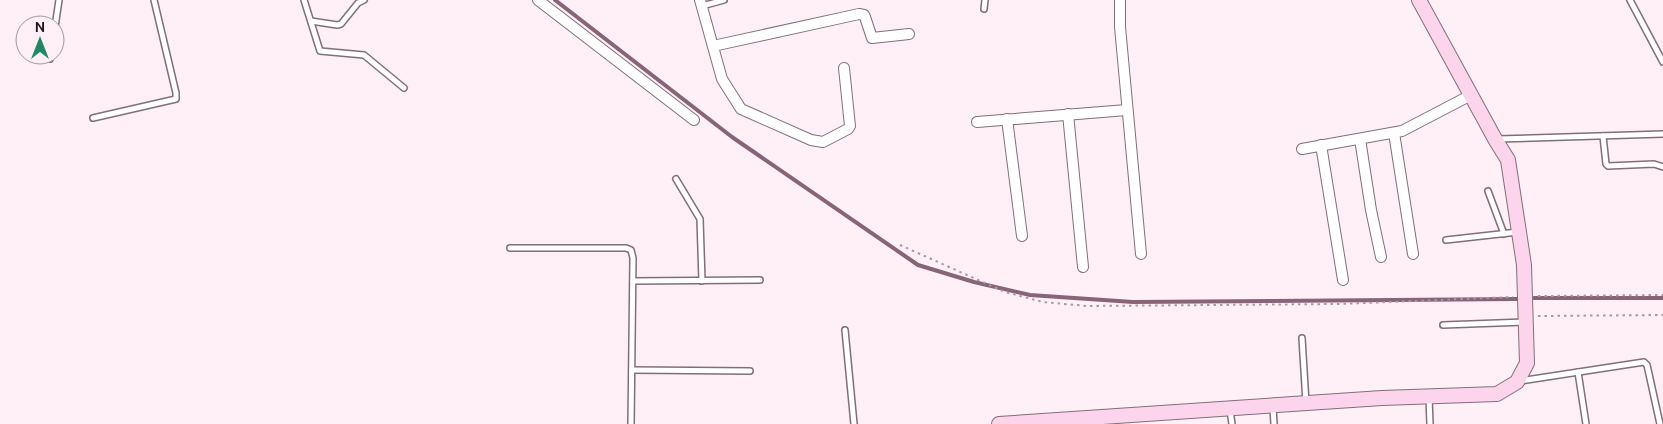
<svg xmlns="http://www.w3.org/2000/svg" width="1663" height="424" font-family="Ubuntu,sans-serif">
  <rect width="100%" height="100%" fill="#ffeff7"/>
  <g fill="none" stroke-linecap="round" stroke-linejoin="round">
    <g stroke="#876478" stroke-width="4">
      <polyline points="555,0 732,137 918,265 974,282 1030,295 1133,302 1517,299"/>
      <polyline points="1534,298 1663,298"/>
    </g>
    <defs>
      <g id="lane">
        <polyline points="304,0 320,51 364,55 404,88"/>
        <polyline points="1630,0 1663,62"/>
        <polyline points="702,6 724,0"/>
        <polyline points="984,9 985,0"/>
        <polyline points="311,21 337,25 341,24 358,3 364,0"/>
        <polyline points="55,27 59,0"/>
        <polyline points="50,59 51,55"/>
        <polyline points="93,118 176,99 176,93 154,0"/>
        <polyline points="1603,136 1606,164 1608,166 1654,164 1663,167"/>
        <polyline points="1498,139 1663,134"/>
        <polyline points="676,179 700,219 702,281"/>
        <polyline points="1488,191 1504,234"/>
        <polyline points="1446,240 1518,232"/>
        <polyline points="510,248 626,248 631,250 633,258 631,424"/>
        <polyline points="633,281 760,280"/>
        <polyline points="1443,325 1525,322"/>
        <polyline points="845,330 854,424"/>
        <polyline points="1302,338 1306,403"/>
        <polyline points="632,370 750,371"/>
        <polyline points="1578,372 1586,424"/>
        <polyline points="1520,381 1644,362 1647,365 1660,424"/>
        <polyline points="1429,397 1430,424"/>
        <polyline points="1273,407 1274,424"/>
        <polyline points="1230,410 1232,424"/>
      </g>
      <g id="street">
        <polyline points="538,0 694,120"/>
        <polyline points="700,0 722,79 741,109 811,140 823,142 848,129 850,126 844,68"/>
        <polyline points="1120,0 1120,27 1141,254"/>
        <polyline points="713,46 859,14 864,15 865,17 872,38 909,34"/>
        <polyline points="1068,114 1083,267"/>
        <polyline points="1007,119 1022,236"/>
        <polyline points="977,122 1127,110"/>
        <polyline points="1394,133 1413,254"/>
        <polyline points="1360,139 1371,210 1381,257"/>
        <polyline points="1321,145 1343,280"/>
        <polyline points="1302,149 1402,131 1471,95"/>
      </g>
      <polyline id="secondary" points="999,424 1382,398 1497,394 1517,382 1527,363 1524,265 1508,160 1495,139 1419,0"/>
    </defs>
    <use href="#lane" stroke="#806f78" stroke-width="8"/>
    <use href="#street" stroke="#806f78" stroke-width="12"/>
    <use href="#secondary" stroke="#806f78" stroke-width="16"/>
    <g stroke="#a69aa0" stroke-width="2" stroke-dasharray="2.5 4" stroke-linecap="butt">
      <polyline points="900,245 1005,292 1043,302 1087,306 1338,304 1513,297"/>
      <polyline points="1538,296 1663,295"/>
      <polyline points="1538,316 1663,315"/>
    </g>
    <use href="#lane" stroke="#fff" stroke-width="5"/>
    <use href="#street" stroke="#fff" stroke-width="10"/>
    <use href="#secondary" stroke="#fcd5ed" stroke-width="14"/>
  </g>
  <g transform="translate(40 40)"><circle r="24" fill="#ffeff7" stroke="#a5989f"/>
  <path d="M0-4L9 19L0 12L-9 19Z" fill="#228863"/>
  <text y="-8" font-size="14" font-weight="bold" text-anchor="middle" fill="#1d161a">N</text>
  </g>
</svg>
